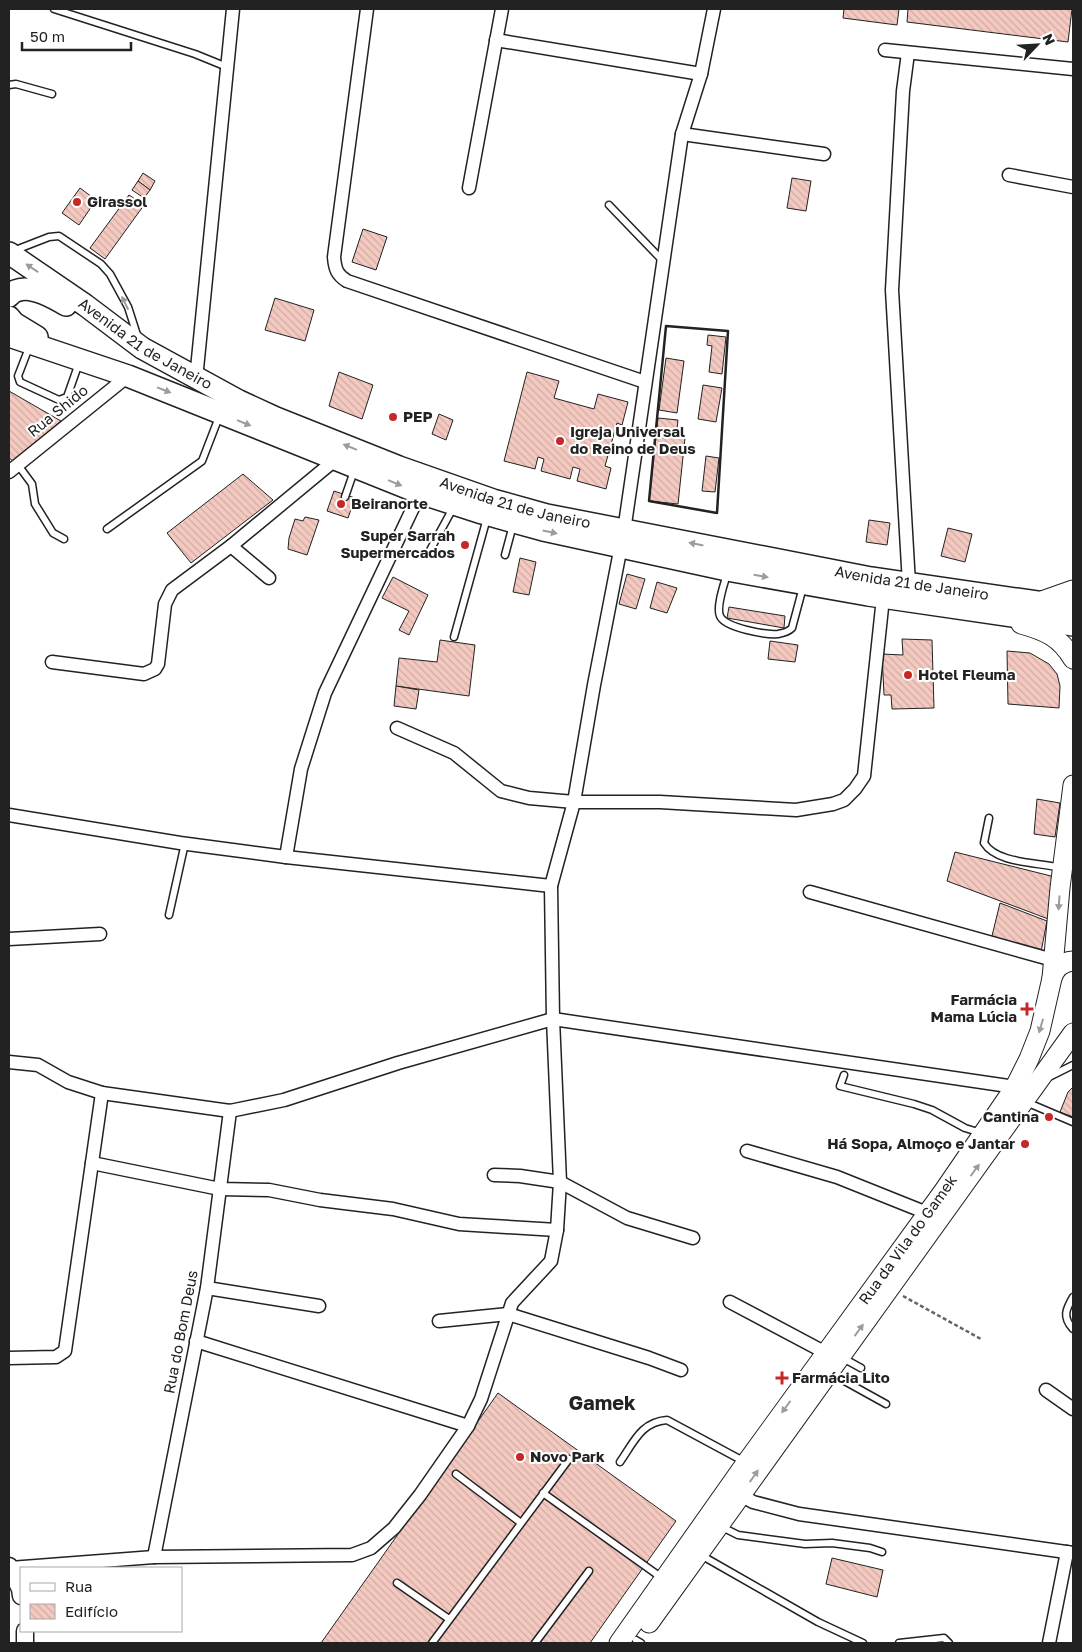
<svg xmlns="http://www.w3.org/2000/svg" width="1082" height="1652" font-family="'Golos Text',sans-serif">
  <defs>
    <pattern id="building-back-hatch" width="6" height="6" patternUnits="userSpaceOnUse" patternTransform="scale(1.25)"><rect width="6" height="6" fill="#f3c9c0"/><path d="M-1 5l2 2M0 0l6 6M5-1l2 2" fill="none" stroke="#d0aca5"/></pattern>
  </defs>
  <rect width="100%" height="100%" fill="#fff"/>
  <g fill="url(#building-back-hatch)" stroke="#222">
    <polygon points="844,9 899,9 897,25 843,18"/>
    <polygon points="908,9 1072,9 1068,42 907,22"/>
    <polygon points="143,173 155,181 150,190 138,181"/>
    <polygon points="792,178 811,181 806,211 787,208"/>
    <polygon points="138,181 150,190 144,198 132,190"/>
    <polygon points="80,188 96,200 79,225 62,213"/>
    <polygon points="129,195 144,205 105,259 90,248"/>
    <polygon points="363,229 387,237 376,270 352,262"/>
    <polygon points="275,298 314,310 305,341 265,330"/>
    <polygon points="708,335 726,337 722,374 709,372 712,346 707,345"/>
    <polygon points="666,358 684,361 677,413 659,410"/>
    <polygon points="339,372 373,385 362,419 329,406"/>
    <polygon points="527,372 559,381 554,398 594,409 598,394 628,402 622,425 617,423 605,466 611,468 606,489 577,481 580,469 573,467 570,479 541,471 544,459 538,457 535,469 504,461"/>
    <polygon points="703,385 722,388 716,422 698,419"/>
    <polygon points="9,391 61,421 13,461 9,458"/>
    <polygon points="439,414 453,420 446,440 432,434"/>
    <polygon points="658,418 678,420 676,437 685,438 678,504 649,501"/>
    <polygon points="706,456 719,458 715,492 702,491"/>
    <polygon points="243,474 273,500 191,563 167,533"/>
    <polygon points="334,491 355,498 348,518 327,511"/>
    <polygon points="305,517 319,520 307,555 288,549 289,538 295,519 303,521"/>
    <polygon points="869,520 890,523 887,545 866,542"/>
    <polygon points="948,528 972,534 965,562 941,556"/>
    <polygon points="520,558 536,562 529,595 513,592"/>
    <polygon points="627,574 645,579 636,609 619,604"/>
    <polygon points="393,577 428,595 409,635 399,630 409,611 382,598"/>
    <polygon points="657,582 677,588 667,613 650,608"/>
    <polygon points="729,607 785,616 784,628 727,618"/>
    <polygon points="902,639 932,640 934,708 892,709 891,695 884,695 882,654 903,655"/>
    <polygon points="440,640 475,645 469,696 396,686 399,658 437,662"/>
    <polygon points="770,641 798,645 795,662 768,659"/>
    <polygon points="1007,651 1030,653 1049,664 1057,674 1060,686 1059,708 1008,704"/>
    <polygon points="396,686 419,690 416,709 394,706"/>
    <polygon points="1037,799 1060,803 1055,837 1034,834"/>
    <polygon points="955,852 1055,877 1051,920 947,881"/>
    <polygon points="1000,903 1047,921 1041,952 991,940"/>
    <polygon points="1073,1087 1073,1117 1060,1112 1068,1092"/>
    <polygon points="498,1393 676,1521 590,1643 321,1643"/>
    <polygon points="832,1558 883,1570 877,1597 826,1584"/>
  </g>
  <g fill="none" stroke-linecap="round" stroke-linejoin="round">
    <defs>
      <g id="service">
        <polyline points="54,9 195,54 227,67"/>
        <polyline points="9,85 16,84 52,94"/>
        <polyline points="609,205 662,260"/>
        <polyline points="13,251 49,237 59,236 101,264 110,274 128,307 138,338"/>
        <polyline points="30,345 18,376 20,382 59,400 67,397 79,363"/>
        <polyline points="18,465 32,484 35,504 53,533 64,539"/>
        <polyline points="345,497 354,471"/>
        <polyline points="107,529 202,461 219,417"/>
        <polyline points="428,554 453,508"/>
        <polyline points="505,555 513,525"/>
        <path d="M727,574C724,584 716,607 720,616C725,628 766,635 778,634C784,633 788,632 792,628L803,587"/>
        <polyline points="454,637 487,518"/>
        <path d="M989,818L984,843C997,864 1038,862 1061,868"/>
        <polyline points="169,915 185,843"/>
        <polyline points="844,1075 840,1086 914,1104 932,1110 965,1128 981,1133"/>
        <polyline points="1049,1077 1073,1065"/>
        <polyline points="1026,1102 1073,1122"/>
        <path d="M1073,1297C1066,1309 1062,1317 1073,1329"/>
        <polyline points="841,1357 861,1368"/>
        <polyline points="830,1373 886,1404"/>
        <path d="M620,1462C634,1442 641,1422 667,1420L745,1462"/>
        <polyline points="456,1474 521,1523"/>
        <polyline points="543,1493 662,1578"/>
        <polyline points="720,1526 738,1535 805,1544 832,1543 870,1548 882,1552"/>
        <polyline points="699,1554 818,1622 863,1643"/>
        <polyline points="397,1583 449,1619"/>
        <polyline points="636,1640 641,1643"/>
        <polyline points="432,1643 569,1459"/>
        <polyline points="535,1643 589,1571"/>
        <polyline points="899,1643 944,1638 949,1643"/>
      </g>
      <g id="minor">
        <path d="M367,9L334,257C335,269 337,275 347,281L645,382"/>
        <polyline points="496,40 701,74"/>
        <polyline points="885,50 1073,69"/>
        <polyline points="908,53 903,91 892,290 909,584"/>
        <polyline points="682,134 824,154"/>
        <polyline points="1009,175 1073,187"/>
        <polyline points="469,188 502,9"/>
        <polyline points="196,379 233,9"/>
        <polyline points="9,472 128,376"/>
        <polyline points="624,531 682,134 701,74 714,9"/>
        <polyline points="231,546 269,578"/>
        <polyline points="52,662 144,674 155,669 158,664 165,604 172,590 231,546 335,460"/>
        <polyline points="397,728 454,753 501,791 529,798 574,802 660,802 796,810 833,804 844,800 855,789 864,776 883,598"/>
        <polyline points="9,815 180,843 286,857 551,886"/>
        <polyline points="286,857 301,769 325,693 420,493"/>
        <polyline points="810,892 1053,960"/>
        <polyline points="9,939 100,934"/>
        <polyline points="9,1062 38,1065 68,1082 102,1093 230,1111 284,1100 398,1063 553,1019 1015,1087"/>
        <polyline points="747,1151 837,1177 927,1213"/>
        <polyline points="92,1163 220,1189 269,1190 320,1200 393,1209 459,1224 557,1230"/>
        <polyline points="494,1175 520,1176 560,1182 627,1218 693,1238"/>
        <polyline points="207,1288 319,1306"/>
        <polyline points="730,1302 826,1353"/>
        <polyline points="439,1321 508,1314 649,1358 681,1370"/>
        <polyline points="196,1341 468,1426"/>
        <polyline points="9,1358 56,1357 65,1351 102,1093"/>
        <polyline points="1046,1390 1073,1409"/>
        <polyline points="741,1495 753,1502 799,1514 1073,1553"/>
        <polyline points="154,1557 207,1288 230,1111"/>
        <polyline points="10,1568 154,1557 352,1555 371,1548 394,1528 420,1495 468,1426 481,1399 512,1303 551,1261 557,1230 560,1182 553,1019 551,886 574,802 594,685 621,546"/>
        <polyline points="1049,1643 1067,1552"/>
      </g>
      <g id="tertiary">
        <polyline points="9,1566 20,1589 21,1596"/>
        <polyline points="25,1643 25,1631"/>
      </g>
      <g id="secondary">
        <polyline points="1039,602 1073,590"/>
        <path d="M1021,624C1046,631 1060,637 1073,659"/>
        <path d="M1052,978C1055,968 1062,962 1073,961"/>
        <polyline points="649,1623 1073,1033"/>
        <path id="s1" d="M619,1643L746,1463L943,1192L1015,1087L1029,1059L1040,1031L1052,978L1060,888L1073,785"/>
      </g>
      <g id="primary">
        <path id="s2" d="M9,253L85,305L142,348L239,401L276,418L399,467L493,500L547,515L871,578L1037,602L1073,606"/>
        <path d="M9,296C23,280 51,296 66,305"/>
        <polyline points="9,317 14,323 37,337"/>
        <polyline points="9,336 128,376 420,493 482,513 543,530 727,570 868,595 1073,625"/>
      </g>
    </defs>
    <use href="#service" stroke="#222" stroke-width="9"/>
    <use href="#minor" stroke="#222" stroke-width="15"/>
    <use href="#tertiary" stroke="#222" stroke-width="19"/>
    <use href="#secondary" stroke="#222" stroke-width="21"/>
    <use href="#primary" stroke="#222" stroke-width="24"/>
    <polyline stroke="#646464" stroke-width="2.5" stroke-dasharray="4 2.5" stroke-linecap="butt" points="903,1296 981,1339"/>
    <use href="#service" stroke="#fff" stroke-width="6"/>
    <use href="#minor" stroke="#fff" stroke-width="12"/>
    <use href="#tertiary" stroke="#fff" stroke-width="16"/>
    <use href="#secondary" stroke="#fff" stroke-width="19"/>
    <use href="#primary" stroke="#fff" stroke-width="21"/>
    <polygon stroke="#222" stroke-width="2.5" points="666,326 728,331 717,513 649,501"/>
  </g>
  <defs><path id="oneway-solid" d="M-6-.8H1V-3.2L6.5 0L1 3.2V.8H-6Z" transform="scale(1.25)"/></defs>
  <g fill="#9c9c9c">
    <use href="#oneway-solid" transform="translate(32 268) rotate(-146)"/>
    <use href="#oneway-solid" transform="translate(125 303) rotate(-116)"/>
    <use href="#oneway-solid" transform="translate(164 390) rotate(21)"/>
    <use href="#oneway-solid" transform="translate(244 423) rotate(22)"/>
    <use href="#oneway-solid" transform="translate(350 447) rotate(-158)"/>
    <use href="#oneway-solid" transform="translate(395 483) rotate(22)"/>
    <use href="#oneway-solid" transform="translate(550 532) rotate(12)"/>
    <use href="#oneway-solid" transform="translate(696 544) rotate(-169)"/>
    <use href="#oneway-solid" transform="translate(761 576) rotate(10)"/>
    <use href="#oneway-solid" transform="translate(1059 903) rotate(94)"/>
    <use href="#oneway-solid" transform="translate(1041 1026) rotate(106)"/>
    <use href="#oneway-solid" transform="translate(975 1170) rotate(-54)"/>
    <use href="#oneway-solid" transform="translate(859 1330) rotate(-54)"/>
    <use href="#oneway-solid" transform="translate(786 1407) rotate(126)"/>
    <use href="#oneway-solid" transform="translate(754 1476) rotate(-55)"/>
  </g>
  <g fill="#c62828" stroke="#fff" stroke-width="2">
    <circle cx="77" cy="202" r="5"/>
    <circle cx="393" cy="417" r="5"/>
    <circle cx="560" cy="441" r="5"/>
    <circle cx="341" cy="504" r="5"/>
    <circle cx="465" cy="545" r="5"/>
    <circle cx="908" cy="675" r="5"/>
    <path d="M1024.5 1001.5h5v5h5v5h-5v5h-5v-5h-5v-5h5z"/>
    <circle cx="1049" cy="1117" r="5"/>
    <circle cx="1025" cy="1144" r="5"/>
    <path d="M779.5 1370.5h5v5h5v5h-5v5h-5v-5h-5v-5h5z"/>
    <circle cx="520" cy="1457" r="5"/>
  </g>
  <g text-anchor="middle" stroke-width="4" stroke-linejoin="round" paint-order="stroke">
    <g font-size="15" font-weight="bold" fill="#222" stroke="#fff" text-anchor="start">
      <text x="87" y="207">Girassol</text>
      <text x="403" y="422">PEP</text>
      <text x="570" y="437">Igreja Universal<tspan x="570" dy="17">do Reino de Deus</tspan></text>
      <text x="351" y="509">Beiranorte</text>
      <text x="455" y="541" text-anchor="end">Super Sarrah<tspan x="455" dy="17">Supermercados</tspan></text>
      <text x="918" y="680">Hotel Fleuma</text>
      <text x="1017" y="1005" text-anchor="end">Farmácia<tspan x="1017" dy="17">Mama Lúcia</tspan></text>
      <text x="1039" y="1122" text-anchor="end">Cantina</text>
      <text x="1015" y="1149" text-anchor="end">Há Sopa, Almoço e Jantar</text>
      <text x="792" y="1383">Farmácia Lito</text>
      <text x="530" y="1462">Novo Park</text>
    </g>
    <g font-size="15" fill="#222" stroke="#fff">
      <text dy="5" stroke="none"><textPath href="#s2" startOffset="164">Avenida 21 de Janeiro</textPath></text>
      <text transform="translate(58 411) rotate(-39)" y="5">Rua Shido</text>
      <text dy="5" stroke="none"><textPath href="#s2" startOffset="569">Avenida 21 de Janeiro</textPath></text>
      <text dy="5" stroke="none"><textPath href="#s2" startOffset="974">Avenida 21 de Janeiro</textPath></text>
      <text dy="5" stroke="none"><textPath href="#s1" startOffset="496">Rua da Vila do Gamek</textPath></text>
      <text transform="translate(181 1332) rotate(-79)" y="5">Rua do Bom Deus</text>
    </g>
    <g font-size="20" font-weight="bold" fill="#222" stroke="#fff">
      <text x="602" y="1410">Gamek</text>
    </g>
  </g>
  <rect width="1082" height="1652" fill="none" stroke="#222222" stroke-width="20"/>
  <rect x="20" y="1567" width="162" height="65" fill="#ffffff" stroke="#a7a7a7"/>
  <rect x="30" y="1583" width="25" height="8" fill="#ffffff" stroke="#a7a7a7"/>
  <text x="65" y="1592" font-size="15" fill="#222222">Rua</text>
  <rect x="30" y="1604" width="25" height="15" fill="url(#building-back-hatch)" stroke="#a7a7a7"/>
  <text x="65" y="1617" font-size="15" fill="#222222">Edifício</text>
  <g transform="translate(1037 45) rotate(65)" stroke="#ffffff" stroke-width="4" paint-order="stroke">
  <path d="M0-4L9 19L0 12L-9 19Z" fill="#222222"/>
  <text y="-8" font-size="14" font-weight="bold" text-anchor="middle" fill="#222222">N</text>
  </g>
  <path d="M22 42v8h109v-8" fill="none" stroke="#222222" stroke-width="2.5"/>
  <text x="30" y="42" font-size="15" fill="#222222" stroke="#ffffff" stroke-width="4" paint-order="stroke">50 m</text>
</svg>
